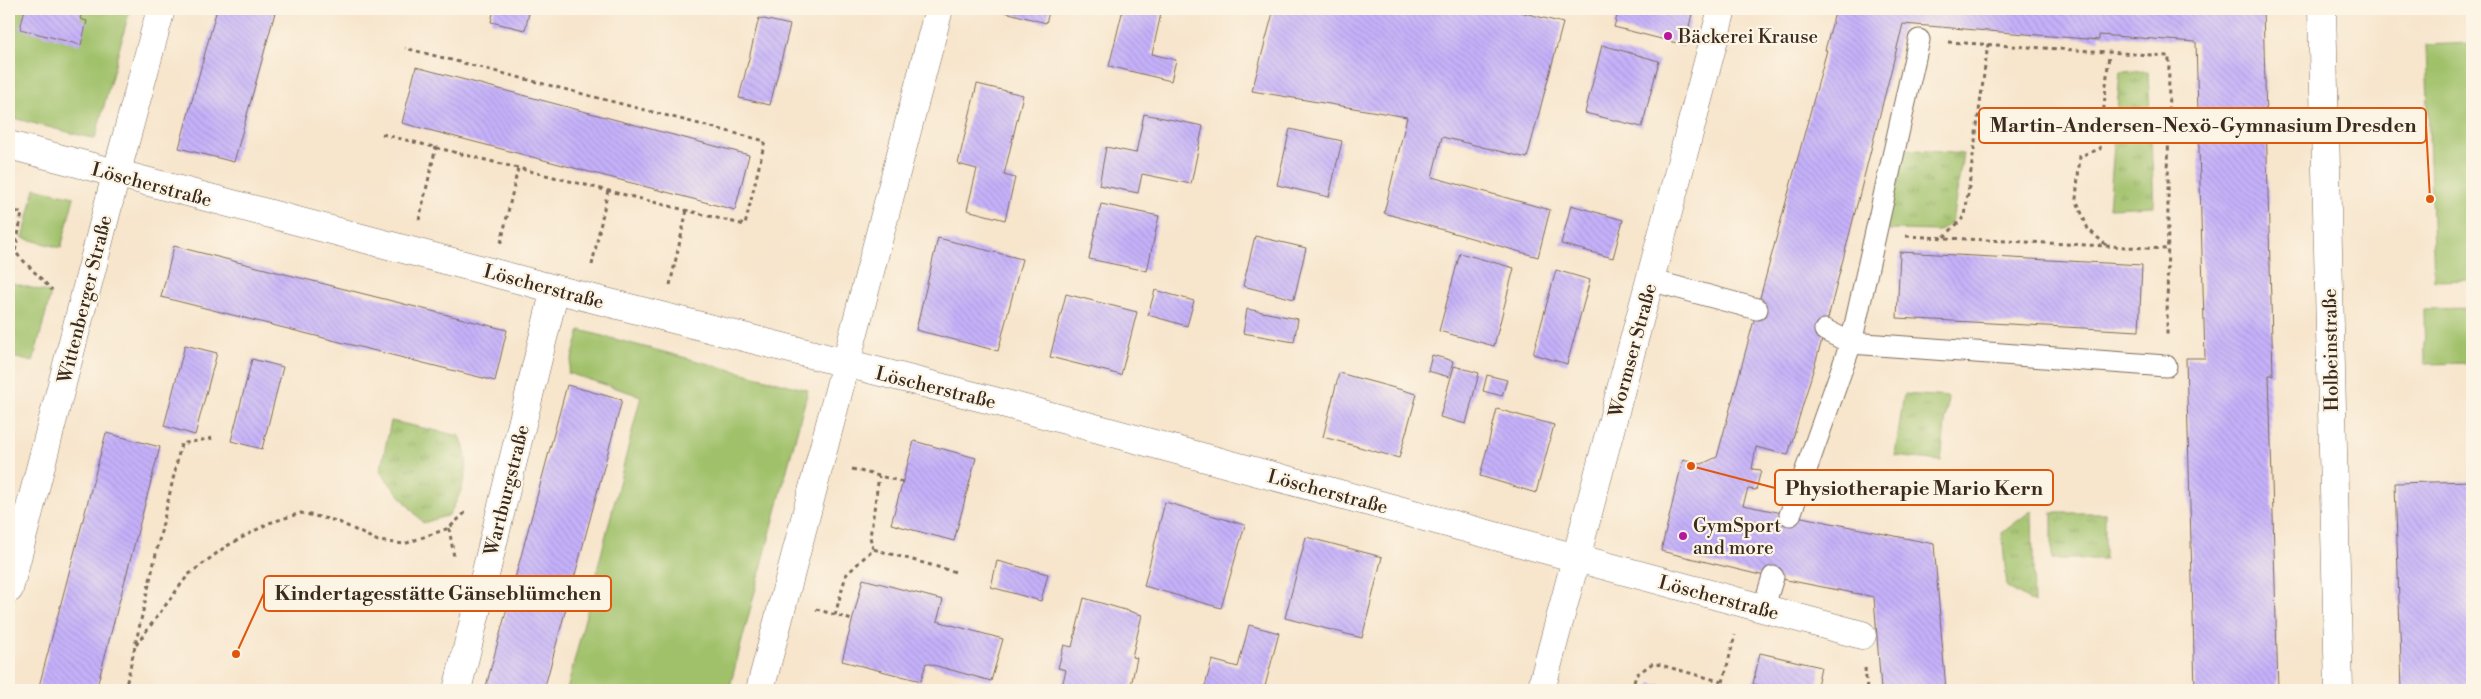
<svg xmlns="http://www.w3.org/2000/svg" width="2481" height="699" font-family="'Libre Bodoni',serif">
  <defs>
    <pattern id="park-tufts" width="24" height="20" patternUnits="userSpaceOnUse" patternTransform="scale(1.25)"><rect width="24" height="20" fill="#a0c16a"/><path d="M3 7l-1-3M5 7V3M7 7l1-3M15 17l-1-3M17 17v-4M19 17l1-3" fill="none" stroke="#849d57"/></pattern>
    <pattern id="building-back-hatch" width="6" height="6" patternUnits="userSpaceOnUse" patternTransform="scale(1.25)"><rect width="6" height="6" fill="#c5b1fa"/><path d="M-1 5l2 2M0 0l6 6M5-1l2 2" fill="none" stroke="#aa98d6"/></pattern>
  </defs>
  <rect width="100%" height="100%" fill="#fcf5e5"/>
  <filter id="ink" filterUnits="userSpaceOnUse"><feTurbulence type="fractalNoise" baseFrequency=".02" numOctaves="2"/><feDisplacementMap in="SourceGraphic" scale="10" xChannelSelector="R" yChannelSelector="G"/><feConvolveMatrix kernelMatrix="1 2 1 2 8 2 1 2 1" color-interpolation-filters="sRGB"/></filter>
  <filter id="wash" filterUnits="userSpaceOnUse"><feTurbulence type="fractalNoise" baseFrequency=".0096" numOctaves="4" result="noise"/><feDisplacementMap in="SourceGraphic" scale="20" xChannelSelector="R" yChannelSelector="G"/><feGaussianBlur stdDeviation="1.12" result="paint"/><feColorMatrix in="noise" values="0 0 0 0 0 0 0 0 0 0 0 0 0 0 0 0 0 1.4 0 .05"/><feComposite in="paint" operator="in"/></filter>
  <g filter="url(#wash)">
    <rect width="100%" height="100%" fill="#f7e5cc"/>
    <g fill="#a0c16a" stroke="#6e7644">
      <polygon points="9,9 130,9 95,139 9,117"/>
      <polygon points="2472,43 2472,280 2434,281 2426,45"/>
      <polygon points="35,188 74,197 61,248 23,238"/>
      <polygon points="9,282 51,293 33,362 9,356"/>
      <polygon points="2472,308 2472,363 2425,364 2424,309"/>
      <polygon points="580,330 808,390 729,690 567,690 641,396 568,373"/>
    </g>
    <g fill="url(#park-tufts)" stroke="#6e7644">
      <polygon points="2148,71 2154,206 2109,208 2120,72"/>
      <polygon points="1906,149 1963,154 1952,222 1939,231 1889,230 1885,221"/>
      <polygon points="1904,394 1948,397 1941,461 1895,456"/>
      <path d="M391,421L460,436C473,465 464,489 449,515L423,523L380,472Z"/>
      <polygon points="2032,510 2034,603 2007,587 2002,533"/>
      <rect x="2052" y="513" width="53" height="46"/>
    </g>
    <g id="blocks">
      <g fill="url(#building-back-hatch)">
        <polygon points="25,9 83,9 80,19 87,21 81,45 20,29"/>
        <polygon points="217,9 276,9 234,162 179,148"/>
        <polygon points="494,9 530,9 525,30 491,22"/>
        <polygon points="999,9 1050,9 1046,23 998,10"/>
        <polygon points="1123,9 1162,9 1152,54 1176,60 1171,81 1109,66"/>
        <polygon points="1274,9 1509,9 1563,23 1527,158 1442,137 1432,177 1550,210 1538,257 1384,213 1407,117 1252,91"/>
        <polygon points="1619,9 1693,9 1685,45 1614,27"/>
        <polygon points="1836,9 2263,9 2273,375 2269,375 2278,690 2195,690 2186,358 2205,358 2196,42 2099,35 2099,40 1903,24 1825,330 1788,455 1756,447 1752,469 1761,470 1756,490 1748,489 1743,505 1934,544 1946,690 1881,690 1874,597 1756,574 1661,551 1683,459 1702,464 1717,457 1827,50 1825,50"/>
        <polygon points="759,18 790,25 770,105 739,98"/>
        <polygon points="1602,45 1659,61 1642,127 1585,113"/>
        <polygon points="416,67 749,155 735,210 402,123"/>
        <polygon points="977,84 1023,95 1004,175 1015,178 1005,220 967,210 977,169 958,164"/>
        <polygon points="1144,114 1203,126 1191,184 1142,174 1138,193 1099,185 1106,147 1136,153"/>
        <polygon points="1290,129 1342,141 1329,197 1277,185"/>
        <polygon points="1101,204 1159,216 1147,271 1089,259"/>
        <polygon points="1571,205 1623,220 1613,258 1561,244"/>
        <polygon points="1255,236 1306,248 1294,299 1243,286"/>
        <polygon points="938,238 1022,259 998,351 916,330"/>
        <polygon points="174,246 507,330 495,381 161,297"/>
        <polygon points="1900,252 2142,265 2139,331 1897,318"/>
        <polygon points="1460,253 1514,268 1494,346 1439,331"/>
        <polygon points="1556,270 1590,280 1567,364 1533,354"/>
        <polygon points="1155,290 1194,301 1187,326 1148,315"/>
        <polygon points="1066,294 1137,312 1121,375 1050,357"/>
        <polygon points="1247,309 1298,319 1294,342 1243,333"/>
        <polygon points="185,345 217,353 195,435 164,426"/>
        <polygon points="1432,355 1453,361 1449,377 1428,371"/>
        <polygon points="252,359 283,367 262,449 231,441"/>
        <polygon points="1454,366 1479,373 1466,424 1440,417"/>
        <polygon points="1339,373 1417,394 1399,458 1323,437"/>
        <polygon points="1487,375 1507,380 1502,396 1483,391"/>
        <polygon points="567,385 622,400 544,690 485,690"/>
        <polygon points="1497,409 1554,425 1536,493 1480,476"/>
        <polygon points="106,433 160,447 96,690 38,690"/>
        <polygon points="914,441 976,458 954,541 891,524"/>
        <polygon points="2472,481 2472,690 2402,690 2395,483"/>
        <polygon points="1165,502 1245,525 1221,608 1144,586"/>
        <polygon points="1306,537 1382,557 1362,638 1285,618"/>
        <polygon points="997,561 1048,574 1041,601 991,587"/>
        <polygon points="863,579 943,600 937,621 1003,639 991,681 926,663 921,681 842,661"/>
        <polygon points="1084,598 1142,615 1132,657 1137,658 1130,690 1061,690 1066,670 1058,668 1064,645 1072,647"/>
        <polygon points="1249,625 1279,633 1264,690 1204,690 1212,660 1238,667"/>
        <polygon points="1760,653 1821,667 1816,690 1783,690 1753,684"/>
        <polygon points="1651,683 1676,690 1649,690"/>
      </g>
    </g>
  </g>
  <g filter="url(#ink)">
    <use href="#blocks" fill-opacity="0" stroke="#7d6b5b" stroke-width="1"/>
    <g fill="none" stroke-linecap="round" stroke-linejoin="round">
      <defs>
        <g id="lane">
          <polyline points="1650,280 1757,309"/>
          <polyline points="1825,330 1851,343 2166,366"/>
          <polyline points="1790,515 1851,343 1919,40"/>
          <polyline points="1763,609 1773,577"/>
        </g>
        <g id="street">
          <polyline points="2322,9 2339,690"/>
          <polyline points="9,145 555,289 1006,404 1862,635"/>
          <polyline points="9,589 116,175 161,9"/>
          <polyline points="457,690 555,289"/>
          <polyline points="760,690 939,9"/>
          <polyline points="1541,690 1722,9"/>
        </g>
      </defs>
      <use href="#lane" stroke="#7d6b5b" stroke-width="23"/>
      <use href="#street" stroke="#7d6b5b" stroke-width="29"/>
      <g stroke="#7d6b5b" stroke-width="3" stroke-dasharray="4 4" stroke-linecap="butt">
        <polyline points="1948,42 2169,56 2167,338"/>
        <polyline points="382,134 745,225 765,141 405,48"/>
        <polyline points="9,209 22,213 15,252 52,290"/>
        <polyline points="419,220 436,147"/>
        <polyline points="1906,236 2167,249"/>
        <polyline points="1944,237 1965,216 1988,44"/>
        <polyline points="501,243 518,168"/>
        <polyline points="2106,245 2088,229 2076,199 2080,156 2100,149 2109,54"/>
        <polyline points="592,265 608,190"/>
        <polyline points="670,285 687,210"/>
        <polyline points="852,469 903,482"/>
        <polyline points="449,528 454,557"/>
        <polyline points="873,549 870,537 879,476"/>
        <polyline points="816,609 852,620"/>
        <polyline points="835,615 846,575 873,549 956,572"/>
        <polyline points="136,645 188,575 225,547 269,523 301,513 337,521 378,541 404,544 449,528 466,512"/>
        <polyline points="1865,668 1867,690"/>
        <polyline points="125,690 181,444 213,438"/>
        <polyline points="1632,690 1636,675 1653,663 1723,682"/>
        <polyline points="1721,690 1735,635"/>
      </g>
      <use href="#lane" stroke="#fff" stroke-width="21"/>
      <use href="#street" stroke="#fff" stroke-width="28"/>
    </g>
  </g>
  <g fill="#b5179e" stroke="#fcf5e5" stroke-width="2">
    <circle cx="1668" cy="36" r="5"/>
    <circle cx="1683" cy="536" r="5"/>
  </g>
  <g text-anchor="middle" stroke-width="4.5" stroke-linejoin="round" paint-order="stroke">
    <g font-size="19" fill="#3b2a1e" stroke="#fcf5e5" text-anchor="start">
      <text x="1678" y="43">Bäckerei Krause</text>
      <text x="1693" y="532">GymSport<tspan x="1693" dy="22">and more</tspan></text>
    </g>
    <g font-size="19" fill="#3b2a1e" stroke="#fcf5e5">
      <text transform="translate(152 184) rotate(15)" y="7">Löscherstraße</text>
      <text transform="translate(544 286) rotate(15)" y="7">Löscherstraße</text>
      <text transform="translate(84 299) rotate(-76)" y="7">Wittenberger Straße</text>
      <text transform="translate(1632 350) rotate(-75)" y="7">Wormser Straße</text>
      <text transform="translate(2330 350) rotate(-91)" y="7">Holbeinstraße</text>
      <text transform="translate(936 387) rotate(14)" y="7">Löscherstraße</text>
      <text transform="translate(506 490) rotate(-76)" y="7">Wartburgstraße</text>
      <text transform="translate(1328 491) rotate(15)" y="7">Löscherstraße</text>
      <text transform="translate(1719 597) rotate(15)" y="7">Löscherstraße</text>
    </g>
  </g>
  <path fill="none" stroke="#df570d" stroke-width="2" d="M2430 199L2426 125M1691 466L1775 488M236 654L264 593"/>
  <g fill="#df570d" stroke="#fcf5e5" stroke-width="2">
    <circle cx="2430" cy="199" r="5"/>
    <circle cx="1691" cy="466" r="5"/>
    <circle cx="236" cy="654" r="5"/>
  </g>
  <g fill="#fcf5e5" stroke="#df570d" stroke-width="2">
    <rect x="1979" y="108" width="447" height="35" rx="5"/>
    <rect x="1775" y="470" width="278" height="35" rx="5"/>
    <rect x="264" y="576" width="347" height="35" rx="5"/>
  </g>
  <g font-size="20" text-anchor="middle" font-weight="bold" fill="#3b2a1e">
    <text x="2203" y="132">Martin-Andersen-Nexö-Gymnasium Dresden</text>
    <text x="1914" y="495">Physiotherapie Mario Kern</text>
    <text x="438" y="600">Kindertagesstätte Gänseblümchen</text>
  </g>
  <rect width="2481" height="699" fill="none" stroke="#fcf5e5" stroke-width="30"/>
</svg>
